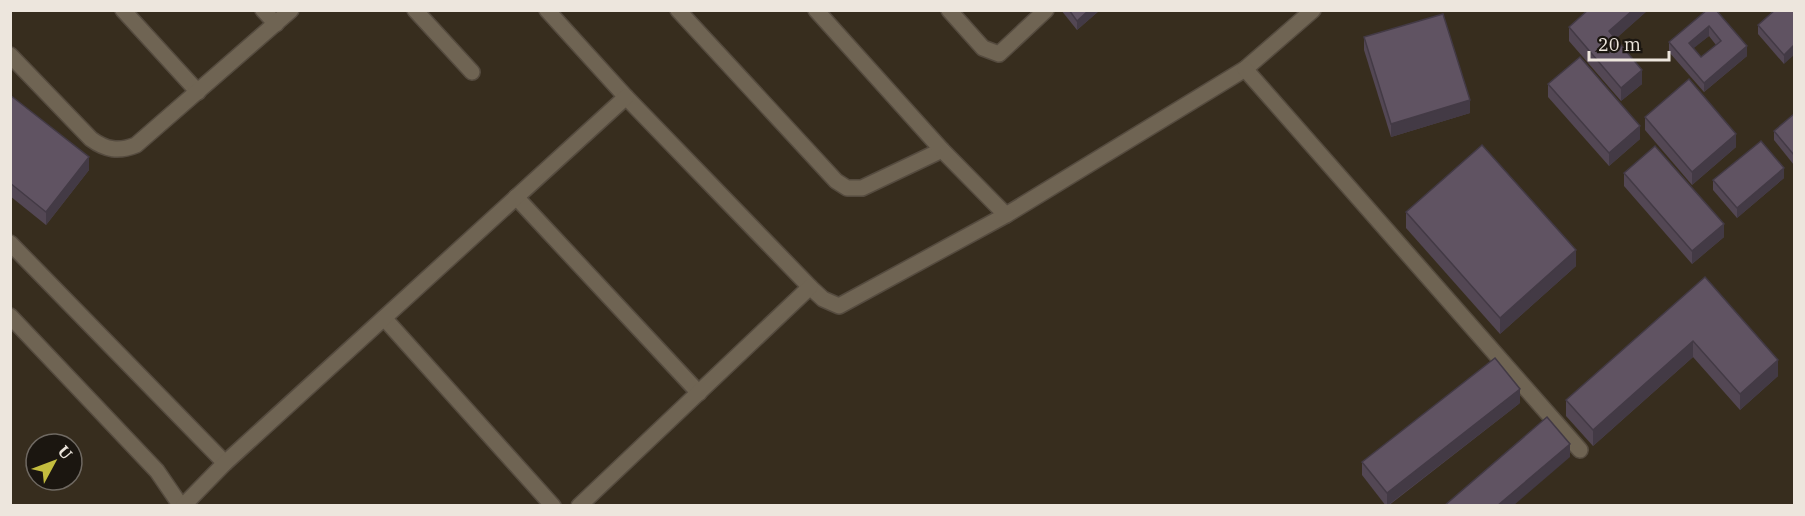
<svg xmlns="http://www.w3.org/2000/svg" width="1805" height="516" font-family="'IBM Plex Serif',serif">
  <rect width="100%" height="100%" fill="#372d1e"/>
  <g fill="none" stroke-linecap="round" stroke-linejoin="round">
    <defs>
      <g id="street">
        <polyline points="123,10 198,92"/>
        <polyline points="263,10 276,24"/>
        <polyline points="415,10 472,72"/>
        <polyline points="547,10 626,97 810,287 823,299 839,306 1006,215 1245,69 1313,10"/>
        <polyline points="678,10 836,181 847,188 862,188 942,150"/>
        <polyline points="816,10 942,150 1006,215"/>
        <polyline points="949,10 983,48 999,54 1046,10"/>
        <path d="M10,55L91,139C106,150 119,152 136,145L291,10"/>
        <polyline points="1245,69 1580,450"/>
        <polyline points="516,197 699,393"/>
        <polyline points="10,243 225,463"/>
        <polyline points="10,316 157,471 181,506"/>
        <polyline points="384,318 553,506"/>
        <polyline points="183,506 225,463 626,97"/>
        <polyline points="579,506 810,287"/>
      </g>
    </defs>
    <use href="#street" stroke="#554b3f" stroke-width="18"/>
    <use href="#street" stroke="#6f6453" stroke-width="15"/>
  </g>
  <g fill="#534754" fill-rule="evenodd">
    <polygon points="1061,10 1100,10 1077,30"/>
    <polygon points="1648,10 1615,39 1642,84 1621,101 1569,41 1569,27"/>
    <path d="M1707,10L1747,56L1704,92L1669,52V42ZM1709,36L1716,45L1701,57L1693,48Z"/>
    <polygon points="1794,10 1784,64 1758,34 1758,25"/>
    <polygon points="1364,37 1470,113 1391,137 1364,50"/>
    <polygon points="1548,84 1640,139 1609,166 1548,97"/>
    <polygon points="10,95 89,170 46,225 10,196"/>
    <polygon points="1794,114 1794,165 1774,140 1774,131"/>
    <polygon points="1645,117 1736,147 1692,185 1645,130"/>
    <polygon points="1624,173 1724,237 1692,264 1624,186"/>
    <polygon points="1784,178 1737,218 1713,190 1713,180"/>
    <polygon points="1406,212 1576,266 1500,334 1406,228"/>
    <polygon points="1705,277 1778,376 1740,410 1693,357 1593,446 1566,416 1566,400"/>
    <polygon points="1520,403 1388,506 1386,506 1362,475 1362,462"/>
  </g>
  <g fill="#433a45">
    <polygon points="1089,10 1100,10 1077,30 1077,21"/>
    <polygon points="1633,10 1648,10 1609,45 1609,31"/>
    <polygon points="1709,26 1709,36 1689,52 1689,43"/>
    <polygon points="1794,45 1794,55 1784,64 1784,55"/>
    <polygon points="1747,46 1747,56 1704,92 1704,83"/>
    <polygon points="1642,70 1642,84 1621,101 1621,88"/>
    <polygon points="1470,100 1470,113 1391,137 1391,124"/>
    <polygon points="1640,126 1640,139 1609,166 1609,153"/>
    <polygon points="1736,134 1736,147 1692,185 1692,172"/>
    <polygon points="89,157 89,170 46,225 46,212"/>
    <polygon points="1784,168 1784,178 1737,218 1737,208"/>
    <polygon points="1724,224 1724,237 1692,264 1692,251"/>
    <polygon points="1576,250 1576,266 1500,334 1500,318"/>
    <polygon points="1693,341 1693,357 1593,446 1593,430"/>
    <polygon points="1778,360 1778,376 1740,410 1740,394"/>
    <polygon points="1520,389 1520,403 1387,506 1387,493"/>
    <polygon points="1570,444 1570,457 1513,506 1497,506"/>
  </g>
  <g fill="#605362" stroke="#433a45" stroke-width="1.5" fill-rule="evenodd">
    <polygon points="1069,10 1089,10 1077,21"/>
    <polygon points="1588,10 1633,10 1609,31 1642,70 1621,88 1569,27"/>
    <path d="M1707,10H1716L1747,46L1704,83L1669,42ZM1709,26L1721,41L1701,57L1689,43Z"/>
    <polygon points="1775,10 1794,10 1794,45 1784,55 1758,25"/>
    <polygon points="1443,14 1470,100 1391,124 1364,37"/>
    <polygon points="1580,57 1640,126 1609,153 1548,84"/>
    <polygon points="1689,79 1736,134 1692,172 1645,117"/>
    <polygon points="10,95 89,157 46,212 10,183"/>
    <polygon points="1794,114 1794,155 1774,131"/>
    <polygon points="1761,141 1784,168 1737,208 1713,180"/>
    <polygon points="1482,145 1576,250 1500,318 1406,212"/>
    <polygon points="1655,146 1724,224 1692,251 1624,173"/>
    <polygon points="1705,277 1778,360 1740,394 1693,341 1593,430 1566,400"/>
    <polygon points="1495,358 1520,389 1387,493 1362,462"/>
    <polygon points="1547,417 1570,444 1497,506 1444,506"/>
  </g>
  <rect width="1805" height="516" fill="none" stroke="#ede6dd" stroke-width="24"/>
  <g transform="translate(54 462) rotate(49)"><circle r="28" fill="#1b1610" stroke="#6f6962" stroke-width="1.5"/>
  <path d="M0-4.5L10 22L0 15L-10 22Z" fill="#c4bd3e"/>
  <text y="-9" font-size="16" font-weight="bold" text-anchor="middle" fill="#ede6dd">U</text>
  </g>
  <path d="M1589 51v9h80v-9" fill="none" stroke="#ede6dd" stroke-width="3"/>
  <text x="1598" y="51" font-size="18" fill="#ede6dd" stroke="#1b1610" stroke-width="4.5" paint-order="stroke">20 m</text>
</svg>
